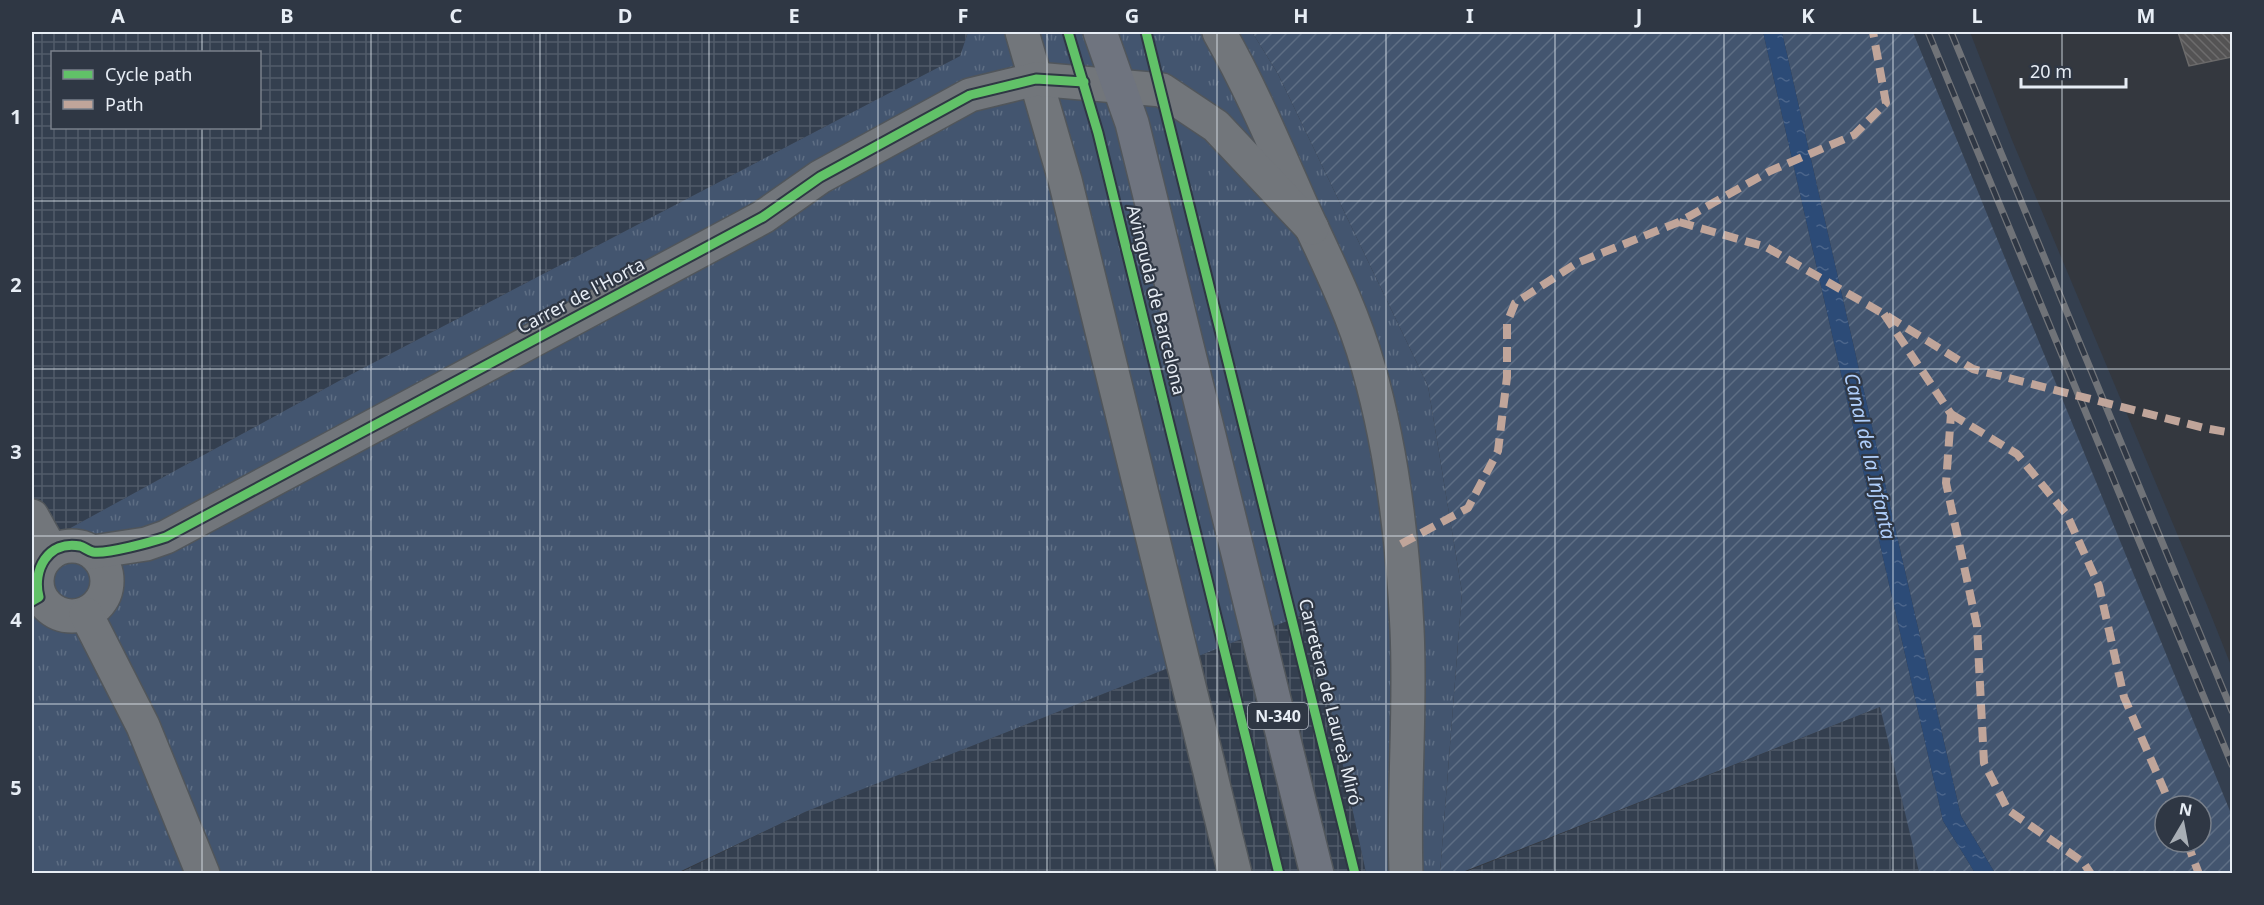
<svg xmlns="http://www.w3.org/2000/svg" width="2264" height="905" font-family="'Noto Sans',sans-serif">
  <defs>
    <pattern id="industrial-grid" width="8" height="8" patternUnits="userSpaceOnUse" patternTransform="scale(1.5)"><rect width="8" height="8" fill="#343f4f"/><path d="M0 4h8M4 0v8" fill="none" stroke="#515b69"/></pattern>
    <pattern id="grass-tufts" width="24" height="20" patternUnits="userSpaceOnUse" patternTransform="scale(1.5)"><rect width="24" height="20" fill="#43556f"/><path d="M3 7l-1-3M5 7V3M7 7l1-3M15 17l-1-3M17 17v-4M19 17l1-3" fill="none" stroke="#5e6e84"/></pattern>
    <pattern id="garden-furrows" width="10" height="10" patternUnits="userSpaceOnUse" patternTransform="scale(1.5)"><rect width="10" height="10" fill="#43556f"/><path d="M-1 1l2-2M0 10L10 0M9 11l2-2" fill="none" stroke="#5e6e84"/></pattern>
    <pattern id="water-ripples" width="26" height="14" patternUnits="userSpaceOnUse" patternTransform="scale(1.5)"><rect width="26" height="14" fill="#2c4b77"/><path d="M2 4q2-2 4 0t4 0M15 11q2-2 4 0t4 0" fill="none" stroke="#4b658b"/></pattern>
    <pattern id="building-back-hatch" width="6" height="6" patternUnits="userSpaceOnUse" patternTransform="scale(1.5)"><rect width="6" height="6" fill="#545354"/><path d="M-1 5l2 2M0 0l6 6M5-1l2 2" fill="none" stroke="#6d6c6d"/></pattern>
  </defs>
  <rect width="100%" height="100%" fill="#34383f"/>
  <polygon fill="#343f4f" points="1913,32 1970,32 2012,140 2207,605 2232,668 2232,817"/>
  <g fill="url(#industrial-grid)" fill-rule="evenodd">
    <path d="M32,32H968L960,56L346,377L32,549ZM52,52H260V128H52Z"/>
    <polygon points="1310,612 1366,873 677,874 805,812"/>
    <polygon points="1880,707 1920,873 1460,874"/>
  </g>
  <polygon fill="url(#grass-tufts)" points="968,32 1252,32 1278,74 1428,386 1462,592 1440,873 1366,873 1310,612 805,812 677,873 32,873 32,549 346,377 960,56"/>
  <g fill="url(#garden-furrows)" fill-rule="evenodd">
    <polygon points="1252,32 1763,32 1943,821 1975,873 1920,874 1919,872 1880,707 1460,873 1440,873 1462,592 1428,386 1278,74"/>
    <path d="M1782,32H1913L2232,816V873H1995L1961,816ZM2165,806H2201V842H2165Z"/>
  </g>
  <polygon fill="url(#water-ripples)" points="1763,32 1782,32 1961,816 1995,873 1975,873 1943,821"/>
  <polygon fill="url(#building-back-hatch)" stroke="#6b6a6a" stroke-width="1.5" points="2178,32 2232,32 2232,57 2189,66"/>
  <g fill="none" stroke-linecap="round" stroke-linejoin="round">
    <defs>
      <g id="minor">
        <polyline points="1022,32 1065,180 1235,874"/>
        <path d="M1219,32C1251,88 1276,148 1302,207C1326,259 1352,310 1368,366C1392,450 1403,541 1407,629C1411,711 1403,792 1406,874"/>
        <polyline points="32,516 52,552"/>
        <circle cx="72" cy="581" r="35"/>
        <polyline points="93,552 146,544 166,537 763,217 820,177 970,95 1036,79 1162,90 1216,126 1312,228"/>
        <polyline points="86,614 143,726 203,874"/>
      </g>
      <polyline id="major" points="1100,32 1132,123 1317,874"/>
    </defs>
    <use href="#minor" stroke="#51565b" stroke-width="36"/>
    <use href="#major" stroke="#51565b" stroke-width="36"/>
    <use href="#minor" stroke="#72767b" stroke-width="33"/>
    <use href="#major" stroke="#6f747f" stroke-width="33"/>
    <defs>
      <g id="rail">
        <polyline points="1928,32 2232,765"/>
        <polyline points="1951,32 2232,711"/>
      </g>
    </defs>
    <use href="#rail" stroke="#707378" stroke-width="7"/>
    <use href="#rail" stroke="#2f3744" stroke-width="4.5" stroke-dasharray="14" stroke-linecap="butt"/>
    <g stroke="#c0a59a" stroke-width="8" stroke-dasharray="15 8" stroke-linecap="butt">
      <polyline points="1679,222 1766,247 1884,314 1973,369 2204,428 2232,433"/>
      <polyline points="1884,314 1951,414 1946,483 1977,626 1984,763 2008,810 2083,862 2091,874"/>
      <polyline points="1951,414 2017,454 2067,515 2099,586 2124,697 2171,806"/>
      <polyline points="1401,544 1468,508 1498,451 1507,377 1507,323 1515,303 1577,263 1679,222 1770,171 1854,135 1886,103 1873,32"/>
      <polyline points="2187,842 2199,874"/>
    </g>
    <defs>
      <g id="cycleway">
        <polyline points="1068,32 1098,133 1279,874"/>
        <polyline points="1146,32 1355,874"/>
        <path d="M32,601L39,597C32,570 48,540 80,546C84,547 88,551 93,552C108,554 151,542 166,537L763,217L820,177L970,95L1036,79L1084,82"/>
      </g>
    </defs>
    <use href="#cycleway" stroke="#2f3744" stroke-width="13"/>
    <use href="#cycleway" stroke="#61c268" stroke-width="9"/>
  </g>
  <path fill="none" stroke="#e7edf5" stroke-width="1.5" stroke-opacity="0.55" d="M202,32V52M371,32V874M540,32V874M709,32V874M878,32V874M1047,32V874M1217,32V874M1386,32V874M1555,32V874M1724,32V874M1893,32V874M2062,32V874M202,128V874M32,201H2232M32,369H2232M32,536H2232M32,704H2232"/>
  <g text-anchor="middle" stroke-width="4.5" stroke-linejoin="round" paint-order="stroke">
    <rect fill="#2f3744" stroke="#b0b6c0" stroke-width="1.5" x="1248" y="703" width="60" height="26" rx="4.5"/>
    <g font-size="16" font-weight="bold" fill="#e7edf5">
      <text x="1278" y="722">N-340</text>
    </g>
    <g font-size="18" fill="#e7edf5" stroke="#2f3744">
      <text transform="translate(581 296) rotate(-28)" y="6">Carrer de l'Horta</text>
      <text transform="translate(1156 300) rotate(76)" y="6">Avinguda de Barcelona</text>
      <text transform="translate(1330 702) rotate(76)" y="6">Carretera de Laureà Miró</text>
    </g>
    <g font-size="20" font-style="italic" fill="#afcefb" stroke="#2f3744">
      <text transform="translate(1870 456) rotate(77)" y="7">Canal de la Infanta</text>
    </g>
  </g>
  <rect width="2264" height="905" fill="none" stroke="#2f3744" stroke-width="66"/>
  <rect x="51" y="51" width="210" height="78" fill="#2f3744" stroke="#79808b" stroke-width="1.5"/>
  <rect x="63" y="70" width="30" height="9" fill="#61c268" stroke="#79808b" stroke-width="1.5"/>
  <text x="105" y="81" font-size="18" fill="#e7edf5">Cycle path</text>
  <rect x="63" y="100" width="30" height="9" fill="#c0a59a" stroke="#79808b" stroke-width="1.5"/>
  <text x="105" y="111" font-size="18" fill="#e7edf5">Path</text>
  <g transform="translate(2183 824) rotate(10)"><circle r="28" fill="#2f3744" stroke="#79808b" stroke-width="1.5"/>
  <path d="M0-4.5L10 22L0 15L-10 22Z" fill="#a8aeb5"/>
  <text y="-9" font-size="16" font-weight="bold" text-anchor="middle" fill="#e7edf5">N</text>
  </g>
  <path d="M2021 78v9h105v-9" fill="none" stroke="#e7edf5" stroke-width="3"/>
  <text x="2030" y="78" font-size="18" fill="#e7edf5" stroke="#2f3744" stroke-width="4.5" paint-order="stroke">20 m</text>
  <rect x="33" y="33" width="2198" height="839" fill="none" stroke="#e7edf5" stroke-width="2"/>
  <g font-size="20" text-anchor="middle" font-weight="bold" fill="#e7edf5">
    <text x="118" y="23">A</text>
    <text x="287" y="23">B</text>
    <text x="456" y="23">C</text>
    <text x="625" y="23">D</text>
    <text x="794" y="23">E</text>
    <text x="963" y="23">F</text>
    <text x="1132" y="23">G</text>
    <text x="1301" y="23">H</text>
    <text x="1470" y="23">I</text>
    <text x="1639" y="23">J</text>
    <text x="1808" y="23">K</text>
    <text x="1977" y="23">L</text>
    <text x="2146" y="23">M</text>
    <text x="16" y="124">1</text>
    <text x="16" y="292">2</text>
    <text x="16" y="459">3</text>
    <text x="16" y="627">4</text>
    <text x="16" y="795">5</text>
  </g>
</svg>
